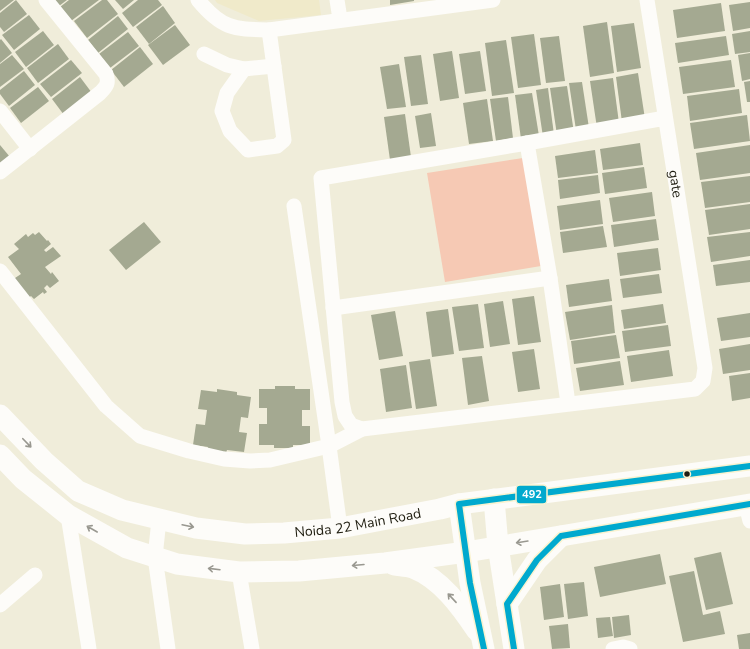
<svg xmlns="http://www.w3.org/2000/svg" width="750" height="649" font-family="'Nunito Sans',sans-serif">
  <rect width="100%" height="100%" fill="#f0edda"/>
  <polygon fill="#f0eaca" points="215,0 319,0 321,15 259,21 217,3"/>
  <polygon fill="#f6c9b4" points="523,158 541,266 445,282 427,173"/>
  <g fill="#a4a991">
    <polygon points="0,0 14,0 0,11"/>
    <polygon points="16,0 27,14 4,32 0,27 0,13"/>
    <polygon points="54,0 67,0 59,6"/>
    <polygon points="69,0 99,0 71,21 60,7"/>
    <polygon points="102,0 107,0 118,14 87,38 74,21"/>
    <polygon points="115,0 134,0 123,9"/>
    <polygon points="138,0 158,0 162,5 133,27 122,13"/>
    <polygon points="390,0 414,0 414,1 390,5"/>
    <polygon points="750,2 750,28 733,31 729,5"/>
    <polygon points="721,3 725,31 677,38 673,10"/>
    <polygon points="163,6 175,23 149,44 136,27"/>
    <polygon points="29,15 40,29 14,50 2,35"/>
    <polygon points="118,16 128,29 98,53 88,40"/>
    <polygon points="607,22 614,73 590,77 583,26"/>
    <polygon points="634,23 641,68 617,72 611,26"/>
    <polygon points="175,25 190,45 163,65 148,45"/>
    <polygon points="43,31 54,45 26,67 15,52"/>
    <polygon points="750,31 750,52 735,54 732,34"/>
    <polygon points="128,32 139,46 110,68 99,54"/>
    <polygon points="534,34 541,85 518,88 511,37"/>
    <polygon points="559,36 565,81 546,83 540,38"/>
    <polygon points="726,36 729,55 678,63 675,43"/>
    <polygon points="1,39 12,53 0,63 0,40"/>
    <polygon points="506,40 514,93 492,96 485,43"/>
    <polygon points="58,44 69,59 38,83 27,68"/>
    <polygon points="140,47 153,64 124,87 111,70"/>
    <polygon points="452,51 459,98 440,101 433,54"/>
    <polygon points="480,51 486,91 465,94 459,54"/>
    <polygon points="750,53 750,79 742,81 738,55"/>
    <polygon points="12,55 24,69 0,87 0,64"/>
    <polygon points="421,55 428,104 411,106 404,57"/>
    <polygon points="71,60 82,73 51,97 40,84"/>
    <polygon points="731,60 735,87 683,94 679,67"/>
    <polygon points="399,64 406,107 387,109 380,67"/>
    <polygon points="24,71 35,85 9,106 0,94 0,90"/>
    <polygon points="638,73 645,119 622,122 616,77"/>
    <polygon points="80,77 92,93 64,115 52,99"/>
    <polygon points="613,78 619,123 597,128 590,81"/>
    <polygon points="750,81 750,102 747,102 744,82"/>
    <polygon points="582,82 589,128 576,130 569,83"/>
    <polygon points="567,86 574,133 557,135 550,88"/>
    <polygon points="38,87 49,101 21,123 10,108"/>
    <polygon points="548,88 554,135 543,137 536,90"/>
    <polygon points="739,89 742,113 690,121 687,96"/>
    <polygon points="532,93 539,136 521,139 515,95"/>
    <polygon points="508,97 513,138 496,141 490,99"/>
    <polygon points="487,99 493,141 469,144 463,103"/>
    <polygon points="431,113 436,146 420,148 415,116"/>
    <polygon points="405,114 411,157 390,160 384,117"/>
    <polygon points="747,115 750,141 694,149 690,123"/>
    <polygon points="640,143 643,165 603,170 600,149"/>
    <polygon points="0,145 10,157 0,165"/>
    <polygon points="750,145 750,173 700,180 696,153"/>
    <polygon points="595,150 598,173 558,178 555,156"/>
    <polygon points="644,167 647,188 605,194 602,173"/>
    <polygon points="598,175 600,193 560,199 558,180"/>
    <polygon points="750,176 750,202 705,208 701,182"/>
    <polygon points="652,192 655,216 613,222 609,198"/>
    <polygon points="600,200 603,224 560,230 557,206"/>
    <polygon points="750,204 750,229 709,235 705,210"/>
    <polygon points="656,219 659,240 614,247 611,225"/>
    <polygon points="144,222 161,242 126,270 109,250"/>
    <polygon points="603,226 607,247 563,253 560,232"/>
    <polygon points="39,232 47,241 48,240 51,244 44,250 46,252 53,247 61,256 45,267 51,274 52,272 59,281 50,288 47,285 44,288 47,292 44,294 43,292 34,299 31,296 27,299 12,280 21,274 8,257 19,249 14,244 26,234 28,237 33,233 35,235"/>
    <polygon points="750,232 750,256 711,262 707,237"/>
    <polygon points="658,248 661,270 620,276 617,253"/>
    <polygon points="750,260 750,282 716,286 713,265"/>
    <polygon points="659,274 662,293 623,298 620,279"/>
    <polygon points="609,279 612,301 569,307 566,285"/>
    <polygon points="534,296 541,342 518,345 512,299"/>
    <polygon points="503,301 510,344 490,347 484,304"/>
    <polygon points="478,304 484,348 459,351 452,307"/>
    <polygon points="663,304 666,323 624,329 621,310"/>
    <polygon points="612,305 615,333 570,340 565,312"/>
    <polygon points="448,309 454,354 432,357 426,312"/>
    <polygon points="395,311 403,356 379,360 371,315"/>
    <polygon points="750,313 750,337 721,341 717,318"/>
    <polygon points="668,325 671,346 625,352 622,331"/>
    <polygon points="616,335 620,358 574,364 571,341"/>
    <polygon points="750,344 750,370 723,374 719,349"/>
    <polygon points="534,349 540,389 518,392 512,352"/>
    <polygon points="669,350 673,376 631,382 627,356"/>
    <polygon points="482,356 489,401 468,405 462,358"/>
    <polygon points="430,359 437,406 416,409 409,362"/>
    <polygon points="620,361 624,385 580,391 576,368"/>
    <polygon points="406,365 412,408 386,412 380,369"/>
    <polygon points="750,373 750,398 732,401 729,376"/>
    <polygon points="275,386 295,386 295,389 310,389 310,410 302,410 302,426 310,426 310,445 293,445 293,448 274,448 274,445 259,445 259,424 267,424 267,408 259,408 259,389 275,389"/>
    <polygon points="217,389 237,392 237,395 251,397 248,418 241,417 239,432 247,433 244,452 227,450 226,453 207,450 208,447 193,445 196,424 205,425 207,410 198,409 201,390 217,392"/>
    <polygon points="721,552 733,604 706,610 694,558"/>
    <polygon points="660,554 666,584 600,597 594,567"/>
    <polygon points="694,571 703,615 720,611 725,634 683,642 669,576"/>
    <polygon points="584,582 588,616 568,619 564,584"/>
    <polygon points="560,584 564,617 544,620 540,587"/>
    <polygon points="629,615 631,635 614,638 612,617"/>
    <polygon points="610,617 613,636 598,638 596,618"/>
    <polygon points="568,624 570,648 552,649 549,626"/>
    <polygon points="750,633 750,649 739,649 737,635"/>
  </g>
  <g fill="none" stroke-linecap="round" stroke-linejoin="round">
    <g stroke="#fdfcf9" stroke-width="15">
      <path d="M198,0C222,29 233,29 269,30L493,0"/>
      <polyline points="337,0 340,19"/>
      <path id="s1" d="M647,0L705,368L703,381L695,389L362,429L351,425L345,416L342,402L321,178L527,143L665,118"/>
      <polyline points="204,54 227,65 244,69 274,66"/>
      <polyline points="244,69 227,93 222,111 230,131 248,150 277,146 284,140 269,30"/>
      <polyline points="0,111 30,149"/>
      <polyline points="527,143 550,278 568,403"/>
      <path d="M0,172L100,93C107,86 109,83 106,74L46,0"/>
      <polyline points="0,271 106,406 140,436 189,451 224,459 250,461 270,460 329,446 294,206"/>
      <polyline points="333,308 550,278"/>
      <polyline points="746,505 750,521"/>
      <polyline points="68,515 89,649"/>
      <polyline points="159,520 155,557 168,649"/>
      <polyline points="340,528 329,446 362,429"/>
      <polyline points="239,572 252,649"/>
      <polyline points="0,605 35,575"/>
      <polyline points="613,649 623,647 630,649"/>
    </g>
    <g stroke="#fdfcf9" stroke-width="21">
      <path id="s2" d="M0,415L44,461L78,491L122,510L196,528L245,534L284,533L340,528L440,509L459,504L750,466"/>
      <polyline points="0,455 23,479 68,515 127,548 177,564 239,572 299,571 385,563 466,552 750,504"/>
      <polyline points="494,499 498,546 514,649"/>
      <polyline points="459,504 470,583 484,649"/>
      <path d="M394,565C400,566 407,566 413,568C441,579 461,607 477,631"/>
      <polyline points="507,604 537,560 561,536"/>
    </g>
    <defs>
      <g id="bus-1">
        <polyline points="484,649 470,583 459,504 750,466"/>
        <polyline points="514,649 507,604 537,560 561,536 750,504"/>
      </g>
    </defs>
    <use href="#bus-1" stroke="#faf3d0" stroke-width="9"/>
    <use href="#bus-1" stroke="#00a9ce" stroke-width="6"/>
  </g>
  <defs><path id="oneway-shaft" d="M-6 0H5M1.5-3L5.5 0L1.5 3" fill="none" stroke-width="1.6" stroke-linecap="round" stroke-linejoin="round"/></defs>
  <g stroke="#999890">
    <use href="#oneway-shaft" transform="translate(27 443) rotate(46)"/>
    <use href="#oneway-shaft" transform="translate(188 526) rotate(12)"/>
    <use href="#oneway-shaft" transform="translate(92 529) rotate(-150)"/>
    <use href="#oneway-shaft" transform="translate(522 542) rotate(171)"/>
    <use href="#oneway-shaft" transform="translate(358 565) rotate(175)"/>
    <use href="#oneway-shaft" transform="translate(214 569) rotate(-173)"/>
    <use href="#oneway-shaft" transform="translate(452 598) rotate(-133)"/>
  </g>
  <circle fill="#1f1d10" stroke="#faf3d0" stroke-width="1.5" cx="687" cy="474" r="3.5"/>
  <g text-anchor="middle" stroke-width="3" stroke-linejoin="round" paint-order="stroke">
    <g font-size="14" fill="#1f1d10" stroke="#faf3d0">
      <text dy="5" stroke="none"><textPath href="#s1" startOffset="186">gate</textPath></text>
      <text dy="5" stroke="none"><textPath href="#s2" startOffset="396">Noida 22 Main Road</textPath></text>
    </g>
  </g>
  <rect stroke="#faf3d0" stroke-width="1.5" x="516" y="485" width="31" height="19" rx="4" fill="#00a9ce"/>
  <g font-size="11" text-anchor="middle" font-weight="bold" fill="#fff">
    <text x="532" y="498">492</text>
  </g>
</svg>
